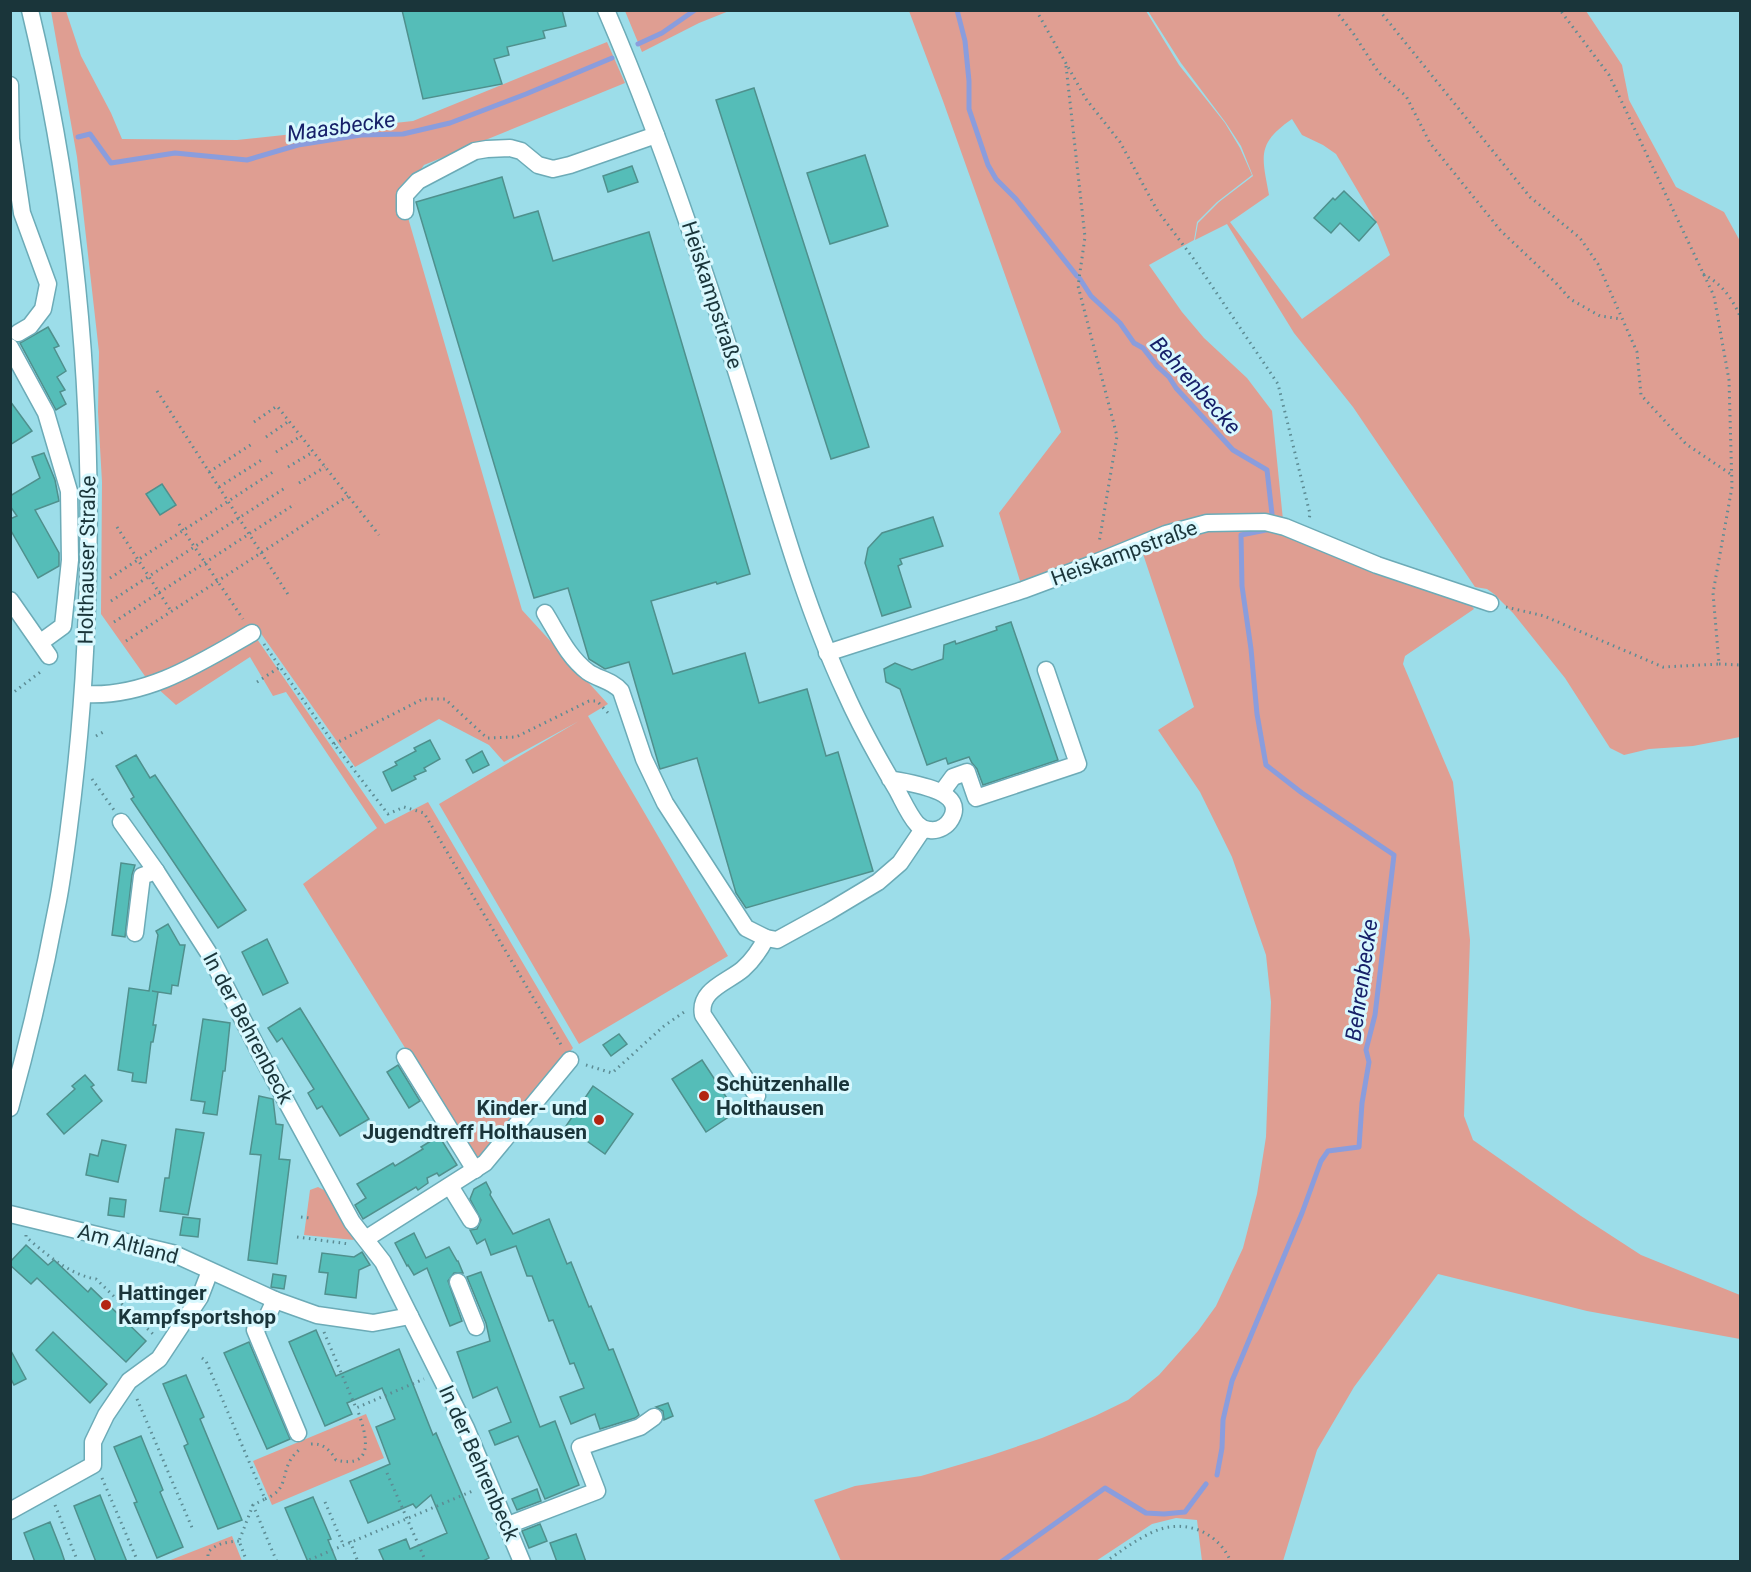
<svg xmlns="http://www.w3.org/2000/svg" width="1751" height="1572" font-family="Roboto,sans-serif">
  <rect width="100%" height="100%" fill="#9cdde9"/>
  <g fill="#df9e92" fill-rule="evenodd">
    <polygon points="51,11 66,11 81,56 111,113 122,139 237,140 413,121 607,42 625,83 424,165 402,197 522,610 608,704 588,716 728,956 579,1044 439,804 579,721 504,762 489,745 439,719 355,767 255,625 198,659 147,679 101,614 102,482 98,412 99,352 77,157"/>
    <polygon points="625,11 729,11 699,23 642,52"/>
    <polygon points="909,11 1146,11 1179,65 1225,123 1240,148 1252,175 1217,202 1197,222 1194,240 1149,265 1182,312 1204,338 1247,378 1272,411 1283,520 1467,600 1474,609 1405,656 1403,664 1453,782 1470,940 1464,1116 1473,1140 1581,1216 1641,1255 1740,1295 1740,1339 1587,1311 1438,1274 1354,1387 1317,1450 1283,1561 1202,1561 1197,1520 1176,1518 1152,1524 1096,1561 841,1561 814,1500 855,1486 921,1476 989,1456 1042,1438 1095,1416 1128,1400 1159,1375 1198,1331 1216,1306 1243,1248 1257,1194 1266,1137 1271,1002 1266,955 1232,857 1200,792 1158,730 1194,707 1138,539 1038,576 1020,581 999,513 1061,432 943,101"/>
    <path d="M1148,11H1586L1622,65L1629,100L1676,187L1724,212L1740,241V737L1693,746L1649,749L1624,755L1610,748L1565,678L1513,613L1494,594L1487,589L1475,587L1353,407L1294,333L1227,224L1195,240L1198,223L1219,202L1253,176L1241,146L1226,123L1181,63ZM1292,119L1302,135L1323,145L1336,154L1378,225L1390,255L1302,319L1230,222L1269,195C1262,156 1256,144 1292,119Z"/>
    <polygon points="257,639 385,824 428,802 573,1048 516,1120 478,1165 303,884 377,828 286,692 273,696 250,657 176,705 156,687"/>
    <polygon points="318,1187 324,1190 354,1240 304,1235 310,1190"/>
    <polygon points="366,1414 384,1458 272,1505 253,1461"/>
    <polygon points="232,1536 242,1561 168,1561"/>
  </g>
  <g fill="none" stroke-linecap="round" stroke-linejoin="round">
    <g stroke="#8a9ddd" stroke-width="5">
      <polyline points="957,10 965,41 969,81 969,109 988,165 996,179 1016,199 1077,276"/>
      <polyline points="638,44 662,33 695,10"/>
      <polyline points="78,137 90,134 111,163 175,153 247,160 298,145 361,135 403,134 450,123 526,94 612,58"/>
      <polyline points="1080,279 1091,296 1120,323 1134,343 1143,348 1157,366 1169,377 1176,388 1233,450 1267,470 1272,514"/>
      <polyline points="1217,1475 1222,1448 1223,1420 1232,1381 1302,1213 1321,1161 1328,1151 1359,1147 1362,1103 1369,1062 1366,1050 1375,1015 1394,855 1302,793 1266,765 1257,714 1251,649 1242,586 1241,535 1266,530"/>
      <polyline points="1001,1562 1105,1488 1146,1513 1164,1514 1185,1512 1206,1484"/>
    </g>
  </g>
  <g fill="#55bdb8" stroke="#4f908d" stroke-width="1.5">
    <polygon points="402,10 562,10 566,26 543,31 545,38 507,47 509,55 494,59 502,84 423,99"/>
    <polygon points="754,88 869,447 831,459 716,100"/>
    <polygon points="865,155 888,226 830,244 807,173"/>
    <polygon points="632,166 638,182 608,192 603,176"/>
    <polygon points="502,177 514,218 538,211 553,261 649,232 750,574 717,584 716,582 651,601 673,674 745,653 759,703 807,689 826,756 838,752 873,871 746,908 736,893 697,758 660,769 629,662 605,669 589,659 568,588 534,598 416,202"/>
    <polygon points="1344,191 1376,222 1359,241 1340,223 1331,233 1314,218 1333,198 1335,200"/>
    <polygon points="48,327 59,346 54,348 66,371 57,377 65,390 60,392 66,404 56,410 20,343"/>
    <polygon points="10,401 32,431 10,445"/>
    <polygon points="44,453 55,480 59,501 35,510 59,553 59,566 38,578 10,529 10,519 17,516 10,506 10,496 40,478 32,457"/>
    <polygon points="162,484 176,505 160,515 146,494"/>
    <polygon points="933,517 943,546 900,559 902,564 898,566 911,607 882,616 865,563 868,548 882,533"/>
    <polygon points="1011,622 1058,760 983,785 977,769 972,763 969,757 948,764 946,758 927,765 900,689 886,682 884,669 895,663 912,670 943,659 944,645 955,641 956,644 997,630 996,627"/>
    <polygon points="430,740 440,759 424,768 426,771 414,776 416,779 392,791 383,772 397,765 395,762 416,751 414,748"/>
    <polygon points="482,751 489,765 473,773 466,760"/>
    <polygon points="136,755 150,778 155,775 246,910 218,928 131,799 134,797 116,766"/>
    <polygon points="121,863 135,865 132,875 125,937 112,935"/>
    <polygon points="168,924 180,945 185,945 178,986 172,985 171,994 152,991 158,992 153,1025 156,1025 153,1042 151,1042 146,1083 132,1081 133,1073 118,1070 129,988 149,991 158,935 156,931"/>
    <polygon points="267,939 288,983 263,995 242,952"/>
    <polygon points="300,1008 369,1119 340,1136 322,1106 317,1109 308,1093 314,1089 282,1038 277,1042 268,1028"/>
    <polygon points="203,1019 230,1023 225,1071 223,1071 217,1115 203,1113 205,1102 191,1100"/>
    <polygon points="619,1034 627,1044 611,1056 603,1045"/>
    <polygon points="702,1060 736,1112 706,1132 672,1079"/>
    <polygon points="398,1065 420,1101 409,1108 387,1072"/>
    <polygon points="85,1075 94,1085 91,1087 102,1101 64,1134 47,1114 75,1089 72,1086"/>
    <polygon points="593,1086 633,1114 605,1154 566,1126"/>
    <polygon points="259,1096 273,1099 276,1124 283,1125 279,1159 290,1160 277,1264 248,1260 261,1155 250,1154"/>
    <polygon points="176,1129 204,1133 188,1215 160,1211 165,1178 169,1178"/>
    <polygon points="439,1136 457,1165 439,1176 437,1173 427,1178 428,1183 418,1190 416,1187 363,1219 355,1205 366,1198 357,1184 393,1163 395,1166 423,1149 421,1147"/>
    <polygon points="102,1140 126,1145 118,1182 86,1175 90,1154 98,1156"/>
    <polygon points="486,1182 491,1192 490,1195 513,1234 549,1219 567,1264 571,1262 589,1307 591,1306 609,1350 613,1349 639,1415 635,1418 600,1429 595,1414 571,1424 560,1397 584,1388 574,1363 570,1364 553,1320 549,1321 532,1276 527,1276 516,1246 491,1255 485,1239 477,1244 470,1230 477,1229 481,1220 470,1199 474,1189"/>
    <polygon points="110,1198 126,1200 124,1217 108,1215"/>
    <polygon points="183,1217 200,1219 198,1237 180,1235"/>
    <polygon points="414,1233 426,1258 449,1247 457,1261 458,1261 463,1273 454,1273 448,1281 462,1321 450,1326 427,1268 414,1275 408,1265 407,1266 395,1243"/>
    <polygon points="26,1245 48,1265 54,1260 88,1292 91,1288 146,1341 126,1362 37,1278 31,1284 10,1265 10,1262"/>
    <polygon points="362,1252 370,1265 359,1270 356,1298 325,1294 328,1273 319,1272 322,1253 354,1257"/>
    <polygon points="481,1272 540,1427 555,1421 579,1485 545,1499 518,1436 495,1445 489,1431 511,1422 497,1387 473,1398 457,1352 490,1341 486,1323 467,1277"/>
    <polygon points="273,1274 286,1276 284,1289 271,1287"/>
    <polygon points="316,1330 336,1376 399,1349 433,1435 436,1433 489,1558 481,1562 382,1562 384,1561 379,1550 406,1539 410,1549 447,1533 431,1495 416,1508 413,1504 368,1523 350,1481 390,1464 376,1427 395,1419 382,1388 347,1403 352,1414 325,1426 289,1342"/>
    <polygon points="53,1332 107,1384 90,1403 36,1350"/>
    <polygon points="249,1342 290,1439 267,1449 224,1353"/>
    <polygon points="10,1349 26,1379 14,1385 10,1377"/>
    <polygon points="186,1375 204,1417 200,1419 242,1520 218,1529 184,1446 188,1444 163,1384"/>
    <polygon points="668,1403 673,1416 664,1420 663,1411 656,1407"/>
    <polygon points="141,1436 163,1490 160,1492 183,1547 157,1558 134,1503 137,1502 114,1447"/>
    <polygon points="537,1489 541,1501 517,1510 512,1499"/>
    <polygon points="100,1495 112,1525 127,1562 96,1562 74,1506"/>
    <polygon points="313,1497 331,1539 328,1540 337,1562 308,1562 285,1508"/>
    <polygon points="50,1522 61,1550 65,1562 35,1562 24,1533"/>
    <polygon points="540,1524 547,1541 529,1548 522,1531"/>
    <polygon points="576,1534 586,1562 557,1562 550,1543"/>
  </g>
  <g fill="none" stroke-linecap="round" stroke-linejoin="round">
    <defs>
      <g id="minor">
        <path d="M606,10C660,135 703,263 743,393C774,493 801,597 845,692C860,726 878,758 897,790C903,801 909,815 917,824C921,828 925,830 930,830C939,831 947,826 951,819C968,789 907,783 890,779"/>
        <polyline points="10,85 11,139 22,213 48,284 43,309 30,326 18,333"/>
        <polyline points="405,211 405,195 418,181 475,151 487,149 510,148 521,151 538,165 553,169 570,165 656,135"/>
        <polyline points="10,347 46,413 69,491 70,560 63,626 41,642"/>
        <polyline points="10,600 49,656"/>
        <path d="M545,613C558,634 568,657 588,672C598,679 613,681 621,691L644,759L665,803L746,928L766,938L777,940L828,912L878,882L900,863L923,829"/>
        <polyline points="827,653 1023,590 1090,565 1166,534 1207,523 1265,522 1285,527 1377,565 1490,603"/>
        <path d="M84,694C146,698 200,663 252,633"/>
        <polyline points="942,792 953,777 967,772 976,798 1078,764 1046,670"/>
        <polyline points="121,822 156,871 208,952 262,1057 352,1222 383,1262 466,1428 522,1562"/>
        <polyline points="135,933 142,876 156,871"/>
        <polyline points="405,1057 475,1170"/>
        <path d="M757,1096L703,1015C698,990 728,982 743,969C753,960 760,950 766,938"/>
        <path d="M10,1108C29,1040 45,971 58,901C62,880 65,857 68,835C76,774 82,714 85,652C97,435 81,222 30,10"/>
        <polyline points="450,1186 471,1220"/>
        <polyline points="10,1214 172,1253 275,1300 317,1315 373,1323 410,1316"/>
        <polyline points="367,1238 485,1163 570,1060"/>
        <polyline points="458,1282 476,1327"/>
        <polyline points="275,1300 268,1315 255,1330 298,1433"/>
        <polyline points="10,1511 93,1465 93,1442 106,1415 129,1381 159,1359 200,1297 210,1271"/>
        <polyline points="508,1525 597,1491 580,1447 640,1427 654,1417"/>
      </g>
    </defs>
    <use href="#minor" stroke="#6cabb7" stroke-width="19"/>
    <g stroke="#5d8c94" stroke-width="3" stroke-dasharray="1.5 4.5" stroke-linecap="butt">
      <polyline points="1036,10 1086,99 1120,142 1157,210 1193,258 1278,384 1310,514 1309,520"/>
      <polyline points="1335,10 1353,33 1379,73 1406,96 1430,143 1501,231 1556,283 1570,299 1600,316 1622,319"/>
      <polyline points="1379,10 1530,197 1580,238 1598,264 1637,352 1641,395 1686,444 1732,475"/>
      <polyline points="1066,66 1085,237 1078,286 1117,436 1099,543"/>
      <path d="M1703,274C1721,283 1732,298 1740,316"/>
      <polyline points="157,391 289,596"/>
      <polyline points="254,422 277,406 379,535"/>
      <polyline points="266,437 289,421"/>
      <polyline points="276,452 301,436"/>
      <polyline points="288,467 313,452"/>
      <polyline points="209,472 252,444"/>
      <polyline points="299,483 325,467"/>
      <polyline points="219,487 263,459"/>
      <polyline points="179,524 243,619"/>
      <polyline points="117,527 171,611"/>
      <polyline points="110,578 273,472"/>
      <polyline points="111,601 285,488"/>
      <polyline points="1506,607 1544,616 1663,667 1719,664 1713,593 1732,487 1729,380 1714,296 1609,75 1560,10"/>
      <polyline points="114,622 295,504"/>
      <polyline points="126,641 348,496"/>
      <polyline points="264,644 334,744 388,814 404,807 424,813 563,1048"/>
      <polyline points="1719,664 1740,665"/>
      <polyline points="257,682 280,667"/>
      <polyline points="10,695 43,670"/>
      <polyline points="96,736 105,731"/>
      <polyline points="334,744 423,699 445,699 487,738 516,737 589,701 597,701 610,715"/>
      <polyline points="92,779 114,810"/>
      <polyline points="586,1065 612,1073 664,1026 687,1010"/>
      <polyline points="301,1217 310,1218"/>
      <path d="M26,1235V1237C46,1254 70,1275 96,1279L155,1336"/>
      <polyline points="297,1237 349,1244"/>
      <polyline points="324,1332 356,1408 424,1379"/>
      <polyline points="202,1358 206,1361 265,1499 253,1505 277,1562"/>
      <polyline points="137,1399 193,1530"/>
      <path d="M311,1444C323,1443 330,1450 336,1460C377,1470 366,1432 357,1409"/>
      <polyline points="387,1473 426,1562"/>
      <polyline points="102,1478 138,1562"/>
      <path d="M265,1499C293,1488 277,1469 299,1450"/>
      <polyline points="325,1502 343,1544"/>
      <polyline points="55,1505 78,1562"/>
      <polyline points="350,1541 358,1562"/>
      <path d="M208,1562V1552C217,1543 227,1542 239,1541"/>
      <polyline points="247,1562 239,1541 253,1505"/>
      <polyline points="304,1562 475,1490"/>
      <path d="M1105,1562C1120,1552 1134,1541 1149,1534C1180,1517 1217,1529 1231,1562"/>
    </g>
    <use href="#minor" stroke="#fff" stroke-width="16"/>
  </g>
  <g fill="#b32513" stroke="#d8f8fe" stroke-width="2">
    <circle cx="704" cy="1096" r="6"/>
    <circle cx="599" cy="1120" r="6"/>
    <circle cx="106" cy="1305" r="6"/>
  </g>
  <g text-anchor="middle" stroke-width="6" stroke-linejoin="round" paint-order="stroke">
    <g font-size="21" fill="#1a353a" stroke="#d8f8fe">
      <text transform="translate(712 295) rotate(72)" y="7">Heiskampstraße</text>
      <text transform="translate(1124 553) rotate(-20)" y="7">Heiskampstraße</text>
      <text transform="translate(87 560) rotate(-89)" y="7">Holthauser Straße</text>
      <text transform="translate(248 1028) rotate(62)" y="7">In der Behrenbeck</text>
      <text transform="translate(128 1244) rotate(15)" y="7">Am Altland</text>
      <text transform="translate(479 1463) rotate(66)" y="7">In der Behrenbeck</text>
    </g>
    <g font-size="21" font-weight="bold" fill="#1a353a" stroke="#d8f8fe" text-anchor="start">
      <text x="716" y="1091">Schützenhalle<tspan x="716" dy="24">Holthausen</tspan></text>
      <text x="587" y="1115" text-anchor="end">Kinder- und<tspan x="587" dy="24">Jugendtreff Holthausen</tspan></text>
      <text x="118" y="1300">Hattinger<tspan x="118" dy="24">Kampfsportshop</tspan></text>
    </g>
    <g font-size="22" font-style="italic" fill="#172069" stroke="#d8f8fe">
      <text transform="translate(341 126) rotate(-8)" y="8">Maasbecke</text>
      <text transform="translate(1196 385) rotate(48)" y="8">Behrenbecke</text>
      <text transform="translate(1361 980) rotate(-82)" y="8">Behrenbecke</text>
    </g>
  </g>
  <rect width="1751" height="1572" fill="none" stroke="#1a353a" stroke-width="24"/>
</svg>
